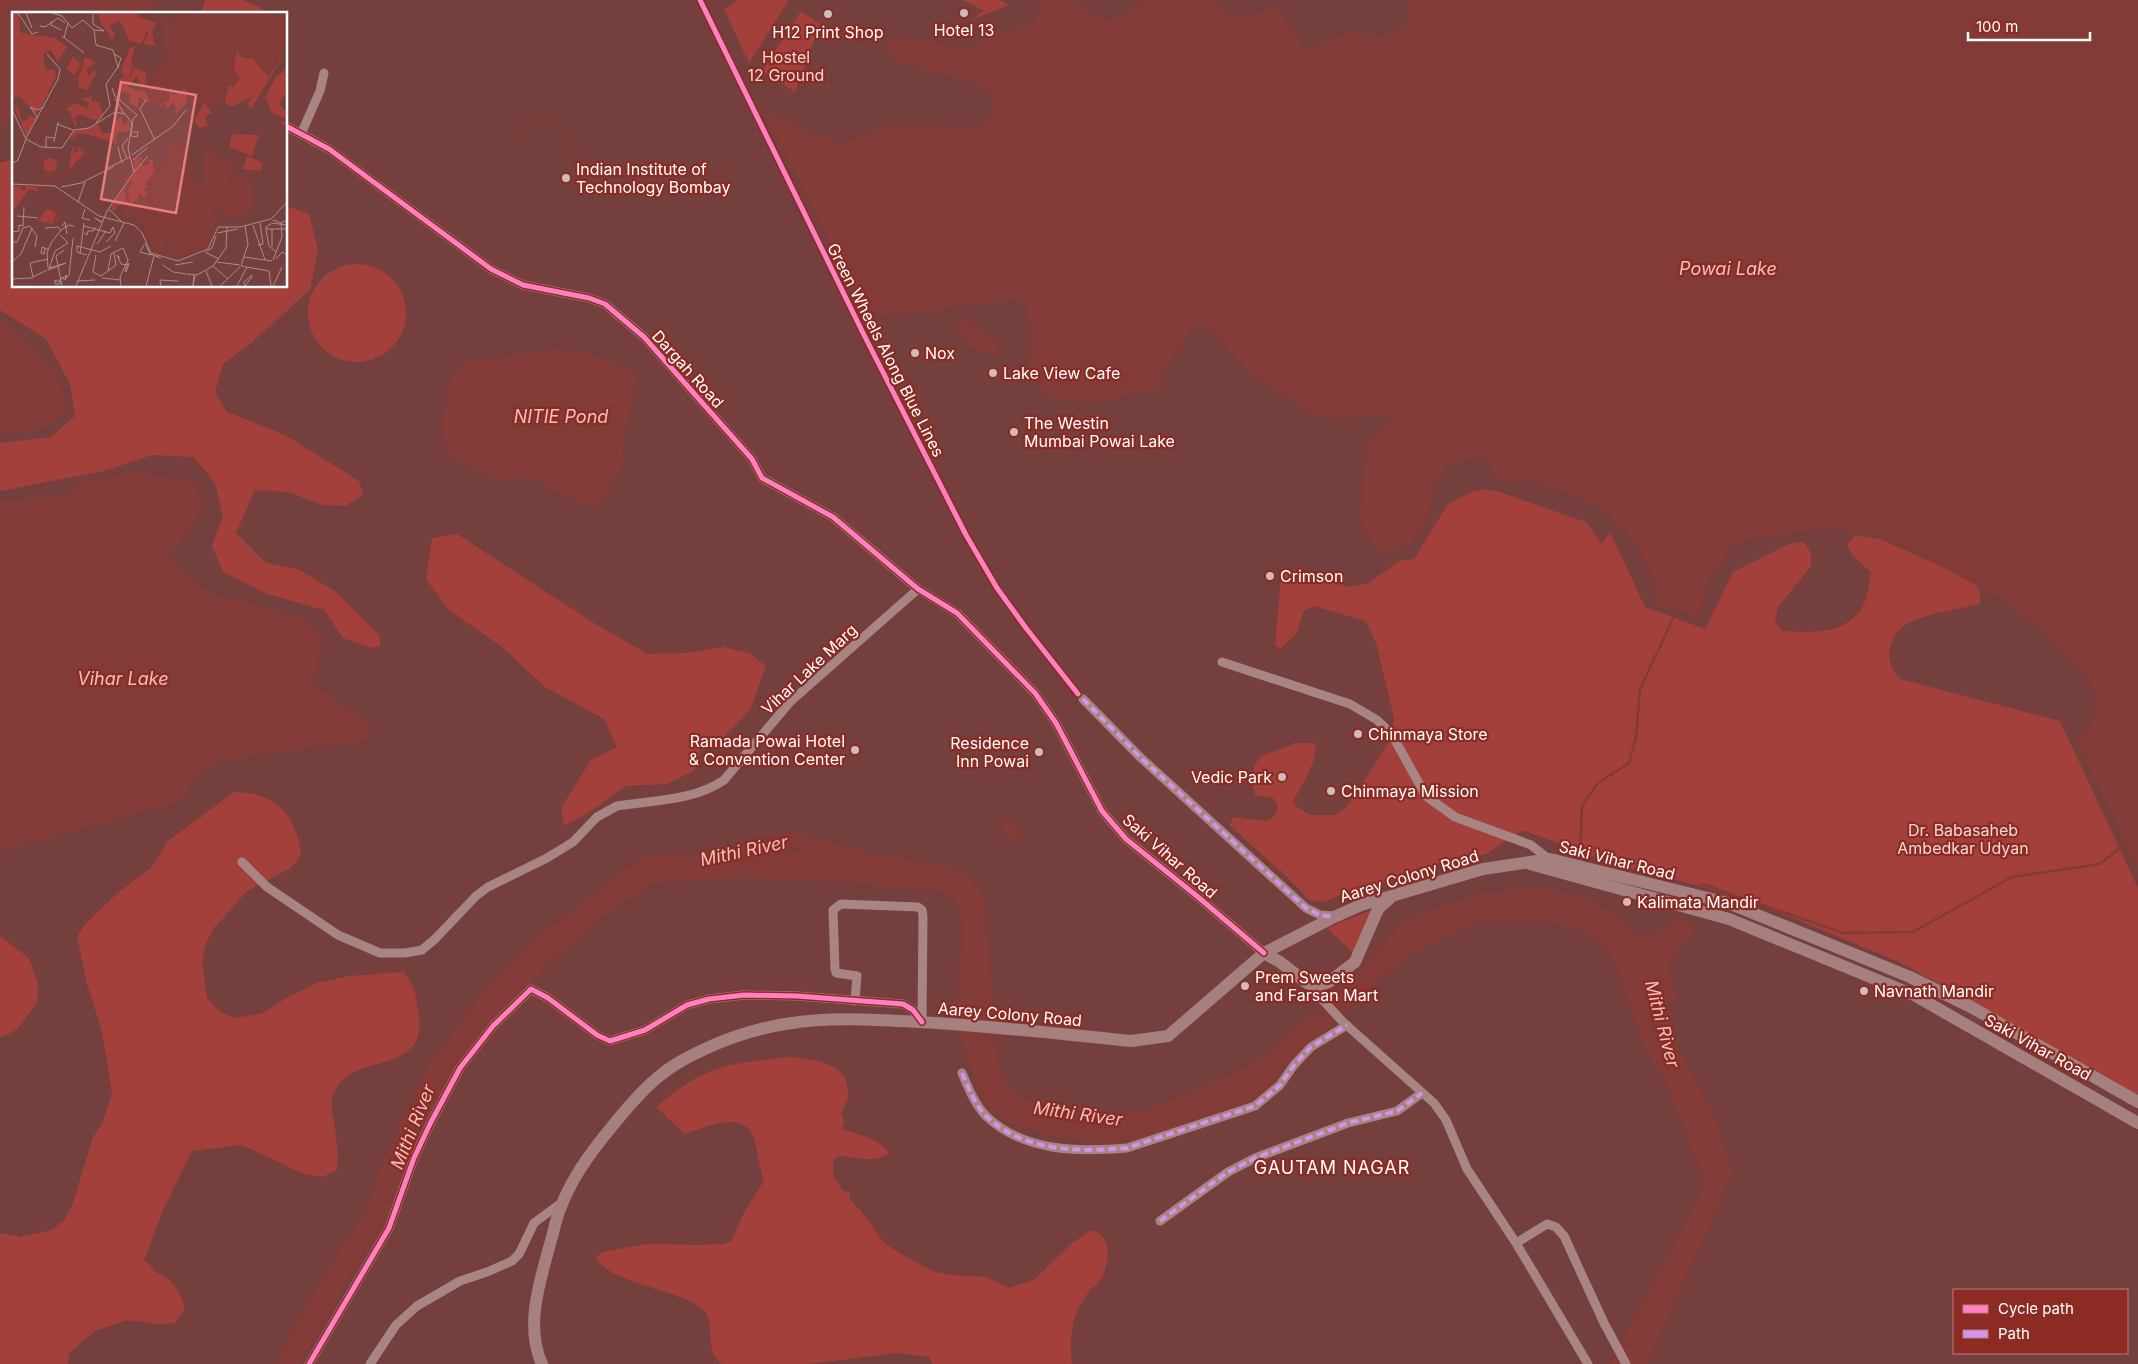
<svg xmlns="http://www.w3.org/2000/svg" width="2138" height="1364" font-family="Inter,sans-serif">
  <rect width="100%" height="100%" fill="#743f3c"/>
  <g fill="#a4403c">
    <polygon points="205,0 243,0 263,9 262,14 201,14"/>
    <polygon points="739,0 789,0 749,63 724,9"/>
    <polygon points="962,0 999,0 1009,5 971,20 984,10"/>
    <polygon points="801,11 820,24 795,92 762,71"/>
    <polygon points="14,159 14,286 286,286 286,206 309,214 318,250 310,290 250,344 223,364 215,392 227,412 287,436 359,481 363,495 345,506 322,505 289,492 255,490 236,533 266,563 298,569 335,591 380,636 380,646 371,648 343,638 324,610 267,594 223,572 212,546 223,516 215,483 194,457 152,455 104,471 0,491 0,443 51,437 75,416 70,384 46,339 0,310 0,163"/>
    <circle cx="357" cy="313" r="49"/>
    <path d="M1486,489L1499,492L1586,522L1602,544L1610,532L1645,607L1705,629L1733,572L1791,543L1804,542L1811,553V566L1778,607L1775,620L1782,631C1812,632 1845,636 1863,606C1868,597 1869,583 1871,572L1853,556L1847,545L1855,535L1880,539L1972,580L1980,591V604C1959,609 1935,612 1915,620C1890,629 1880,659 1900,679L2060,721L2138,888V1103L1994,1013L1899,962L1745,898L1611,863L1523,830L1486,854L1421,868L1370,888L1350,891L1324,902L1309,900L1285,875L1230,826L1233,817L1267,821L1275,815L1278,805L1273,798L1255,795L1253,785L1254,766L1261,756L1296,743H1315C1318,763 1302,784 1293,801L1296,806L1310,815H1335L1347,807L1390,740L1394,718L1377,646L1366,621L1314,606L1304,610L1297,633L1281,648L1275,646L1281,577L1286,572L1295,570L1349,587L1369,583L1399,561L1414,559L1448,504L1472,492Z"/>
    <polygon points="457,534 597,625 648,654 688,653 723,647 749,653 766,666 750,710 724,737 701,748 694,771 667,784 626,786 588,813 564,826 561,808 591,760 617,747 604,719 545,687 502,647 449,610 426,579 432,538"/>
    <path d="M234,792C275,792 297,815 301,855L291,868L247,891L213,930L206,943L202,962L207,998L218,1010L233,1018L261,1014L288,997L317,983L349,976L403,972C416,987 415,992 418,1010C430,1074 362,1054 339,1084C336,1087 333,1094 332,1098C330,1104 333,1114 334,1121C336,1137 339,1153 337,1170L322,1177L304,1174L242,1145L192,1151L164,1208L144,1260L156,1272L170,1280L179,1292L185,1308L175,1323L158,1324L127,1320L95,1331L69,1353L68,1364H0V1233L20,1237L52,1230L64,1220L72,1206L93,1137L102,1124L112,1094L102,1031L87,984L77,937L85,924L120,891L152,867L168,841Z"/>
    <polygon points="1372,910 1353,953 1327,928"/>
    <polygon points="0,936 29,958 38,984 37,1002 18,1029 0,1038"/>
    <path d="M787,1057C811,1059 850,1061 848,1095C848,1101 843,1108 841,1113L844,1121L842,1129C858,1135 879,1138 889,1153C875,1164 856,1157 839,1156L833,1161V1176L843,1191L849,1192L851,1201L863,1213L884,1243L906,1257L935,1272L952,1275L986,1277L1009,1288L1034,1280L1071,1244L1091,1230C1113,1235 1110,1263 1101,1279C1099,1283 1093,1287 1090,1290C1085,1297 1079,1306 1076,1314C1070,1330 1070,1347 1072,1364H933L929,1357L898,1353L808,1364H721C719,1361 716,1358 714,1355C707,1341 715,1318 701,1308C676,1288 609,1284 596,1257L602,1252L647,1244L698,1245L723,1244L731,1241L746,1209L764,1181C759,1167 758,1153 754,1139C745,1108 705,1128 685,1134L656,1107C673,1093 690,1079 711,1071C734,1062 762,1061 787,1057Z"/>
  </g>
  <g fill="#833b37">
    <polygon points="0,0 157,0 153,14 14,14 14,123 0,126"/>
    <path d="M1042,0C1076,0 1076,1 1103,20L1126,16L1145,0H1214L1231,15L1281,10L1305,50L1349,32L1382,37L1409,25V0H2138V874L2076,739L2093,723L2095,702L2088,679L2041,628L1989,592L1912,551L1876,535L1841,529L1786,533L1736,542L1711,577L1699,617L1656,604L1651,574L1634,541L1602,507L1534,481H1496L1487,458L1449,462L1435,487L1425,526L1410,546L1382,551L1365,536L1360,510L1365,444L1391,419L1388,414L1342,419L1312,414L1248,371L1207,326L1194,327L1163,374L1161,388L1088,403L1046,396L1031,377L1027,309L1016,299L866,318L785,153L758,106L815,135L841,144L889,125L980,127L991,116L992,98L984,86L901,63L886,50L889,42L900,37L967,48L1035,21Z"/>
    <polygon points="0,319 9,322 59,376 68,410 44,428 0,433"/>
    <polygon points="963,320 967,321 995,339 1001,352 999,357 994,353 970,348 962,335 955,328 954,322"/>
    <polygon points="556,348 595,356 639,374 622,449 625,463 597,509 552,490 532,476 498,480 444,454 442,417 450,377 462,364"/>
    <polygon points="130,473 193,480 206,505 169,558 170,561 212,594 303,618 323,635 315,685 368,723 372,739 221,760 192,780 186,800 0,851 0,501 66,496 83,481"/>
    <polygon points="1004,819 1010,819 1014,826 1021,830 1022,834 1021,838 1014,840 1003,837 1004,831 1000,824"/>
    <polygon points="772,850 820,854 890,857 952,867 969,876 982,893 987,918 996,1043 1001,1071 1012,1092 1036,1104 1113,1115 1141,1113 1228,1076 1261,1058 1330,1000 1405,921 1426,911 1486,892 1538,890 1566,892 1591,900 1620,918 1636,933 1644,938 1658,932 1676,918 1698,927 1668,965 1671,979 1680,998 1668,1002 1677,1043 1712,1110 1734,1173 1647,1364 1610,1364 1697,1199 1703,1179 1662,1075 1646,1053 1616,969 1607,952 1596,940 1570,926 1546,922 1479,921 1407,955 1298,1054 1266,1091 1249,1104 1216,1117 1140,1138 1104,1144 1061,1138 1012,1125 987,1107 966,1060 954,1012 962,940 960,909 948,892 870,884 742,877 652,884 598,920 548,964 455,1067 409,1162 386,1226 351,1275 301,1364 275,1364 307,1302 369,1203 378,1173 429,1063 483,991 526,946 635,862 655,856"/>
  </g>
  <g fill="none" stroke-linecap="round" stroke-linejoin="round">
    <g stroke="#833b37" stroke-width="2.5">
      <polyline points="510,134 539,120 563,127 573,152 586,165 630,177 684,184 715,172 739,168"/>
      <polyline points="1580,852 1582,806 1598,783 1629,763 1636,737 1640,689 1678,608"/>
      <polyline points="1702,884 1843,933 1913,932 2012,877 2100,864 2126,843"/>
    </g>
    <polyline stroke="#833b37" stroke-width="15" points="721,856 793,840 869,861"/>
    <g stroke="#a88583" stroke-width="9">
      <polyline points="286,126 329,149 491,269 523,285 589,298 605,304 644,337 752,459 762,478 833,517 918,589 957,613 1035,693 1056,723 1102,811 1126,839 1198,897 1264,953"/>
      <polyline points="301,134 320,91 324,73"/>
      <polyline points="1222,662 1350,704 1377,720 1391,733 1426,796 1455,817 1531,845 1550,860"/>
      <polyline points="1083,699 1140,757 1306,908 1320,915 1334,916"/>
      <path d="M242,862L267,887L338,935L380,953H405L422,950L435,939L476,896L488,887L547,858L573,842L597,817L617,806C653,800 694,801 724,780L790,702L918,589"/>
      <polyline points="1307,983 1343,1022 1434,1103 1446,1120 1467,1169 1516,1243 1588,1364"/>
      <polyline points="855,1001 857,976 836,973 835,969 833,910 841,904 918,907 922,910 923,916 922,1022"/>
      <path d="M962,1073C968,1087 975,1105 986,1116C1024,1152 1078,1152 1127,1148L1255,1106L1280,1085L1294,1065L1311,1047L1347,1025"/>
      <polyline points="1160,1221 1228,1172 1255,1158 1348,1123 1397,1111 1422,1093"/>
      <polyline points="1521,1240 1547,1224 1556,1227 1564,1236 1604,1323 1626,1364"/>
      <polyline points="309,1364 389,1228 414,1158 431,1122 460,1068 493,1026 531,989 548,998 597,1035 610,1041 645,1030 687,1005 709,999 744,995 797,996 903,1004 913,1010 922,1022"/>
      <polyline points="370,1364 396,1325 417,1306 460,1281 487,1272 512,1261 519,1254 534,1223 561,1203"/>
    </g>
    <g stroke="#a5807f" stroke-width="12">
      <polyline points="1530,864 1729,919 1914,995 2138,1123"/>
      <polyline points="1264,953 1280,962 1307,983 1319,985 1329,982 1355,962 1378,909 1390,898"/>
      <path d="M542,1364C522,1321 545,1268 555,1225C565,1186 589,1154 614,1124C627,1108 646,1086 662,1074C678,1061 698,1052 716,1044C787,1014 845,1018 920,1022C991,1026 1061,1034 1131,1041L1168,1036L1264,953L1334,917L1361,905L1483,869L1550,859L1728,903L1910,977L1971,1007L2138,1102"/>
    </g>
    <g stroke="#d193ec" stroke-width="4" stroke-dasharray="8 4" stroke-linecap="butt">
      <polyline points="1083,699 1140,757 1306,908 1320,915 1334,917"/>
      <path d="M962,1073C968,1087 975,1105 986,1116C1024,1152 1078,1152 1127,1148L1255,1106L1280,1085L1294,1065L1311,1047L1347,1025"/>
      <polyline points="1160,1221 1228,1172 1255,1158 1348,1123 1397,1111 1422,1093"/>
    </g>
    <defs>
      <g id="cycleway">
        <polyline points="700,0 863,333 966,535 997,588 1026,628 1078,694"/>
        <polyline points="286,126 329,149 491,269 523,285 589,298 605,304 644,337 752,459 762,478 833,517 918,589 957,613 1035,693 1056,723 1102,811 1126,839 1198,897 1264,953"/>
        <polyline points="309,1364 389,1228 414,1158 431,1122 460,1068 493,1026 531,989 548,998 597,1035 610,1041 645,1030 687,1005 709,999 744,995 797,996 903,1004 913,1010 922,1022"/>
      </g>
    </defs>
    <use href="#cycleway" stroke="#8c2a24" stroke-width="8"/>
    <use href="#cycleway" stroke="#ff80c0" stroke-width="5"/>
  </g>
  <g fill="#cebcbb" stroke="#8c2a24" stroke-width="2">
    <circle cx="964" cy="13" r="5"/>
    <circle cx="828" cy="14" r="5"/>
    <circle cx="566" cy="178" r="5"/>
    <circle cx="915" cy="353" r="5"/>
    <circle cx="993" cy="373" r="5"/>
    <circle cx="1014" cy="432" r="5"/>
    <circle cx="1270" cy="576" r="5"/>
    <circle cx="1358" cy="734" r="5"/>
    <circle cx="855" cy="750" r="5"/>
    <circle cx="1039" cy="752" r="5"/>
    <circle cx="1282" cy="777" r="5"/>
    <circle cx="1331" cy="791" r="5"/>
    <circle cx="1627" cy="902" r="5"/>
    <circle cx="1245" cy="986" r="5"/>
    <circle cx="1864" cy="991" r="5"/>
  </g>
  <g text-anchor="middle" stroke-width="4.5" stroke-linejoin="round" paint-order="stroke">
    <g font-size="16" fill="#fff" stroke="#8c2a24" text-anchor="start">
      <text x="964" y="36" text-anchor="middle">Hotel 13</text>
      <text x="828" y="38" text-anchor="middle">H12 Print Shop</text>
      <text x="576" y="175">Indian Institute of<tspan x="576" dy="18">Technology Bombay</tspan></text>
      <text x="925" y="359">Nox</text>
      <text x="1003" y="379">Lake View Cafe</text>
      <text x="1024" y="429">The Westin<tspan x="1024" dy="18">Mumbai Powai Lake</tspan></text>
      <text x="1280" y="582">Crimson</text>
      <text x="1368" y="740">Chinmaya Store</text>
      <text x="845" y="747" text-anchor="end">Ramada Powai Hotel<tspan x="845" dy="18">&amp; Convention Center</tspan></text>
      <text x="1029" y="749" text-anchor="end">Residence<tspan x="1029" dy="18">Inn Powai</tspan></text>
      <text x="1272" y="783" text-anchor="end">Vedic Park</text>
      <text x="1341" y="797">Chinmaya Mission</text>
      <text x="1637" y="908">Kalimata Mandir</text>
      <text x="1255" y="983">Prem Sweets<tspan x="1255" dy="18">and Farsan Mart</tspan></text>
      <text x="1874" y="997">Navnath Mandir</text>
    </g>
    <g font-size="16" fill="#f8d8d7" stroke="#8c2a24">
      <text x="786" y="63">Hostel<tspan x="786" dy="18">12 Ground</tspan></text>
      <text x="1963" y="836">Dr. Babasaheb<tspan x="1963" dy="18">Ambedkar Udyan</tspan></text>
    </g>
    <g font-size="16" fill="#fff" stroke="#8c2a24">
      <text transform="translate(886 350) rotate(63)" y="6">Green Wheels Along Blue Lines</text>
      <text transform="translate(688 369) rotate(48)" y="6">Dargah Road</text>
      <text transform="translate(809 669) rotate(-43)" y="6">Vihar Lake Marg</text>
      <text transform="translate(1170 856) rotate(41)" y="6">Saki Vihar Road</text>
      <text transform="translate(1617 860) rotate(14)" y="6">Saki Vihar Road</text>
      <text transform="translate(1409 876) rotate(-17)" y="6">Aarey Colony Road</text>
      <text transform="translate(1010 1014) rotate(5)" y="6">Aarey Colony Road</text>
      <text transform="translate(2038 1047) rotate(29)" y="6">Saki Vihar Road</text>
    </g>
    <g font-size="18" font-style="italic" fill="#f2c0be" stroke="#8c2a24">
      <text x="1728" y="275">Powai Lake</text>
      <text x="561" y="423">NITIE Pond</text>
      <text x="123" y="685">Vihar Lake</text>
      <text transform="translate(744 851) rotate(-12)" y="6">Mithi River</text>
      <text transform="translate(1662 1024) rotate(75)" y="6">Mithi River</text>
      <text transform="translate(1078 1114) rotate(8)" y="6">Mithi River</text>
      <text transform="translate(413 1127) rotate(-68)" y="6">Mithi River</text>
    </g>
    <g font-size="18" letter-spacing="1" fill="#fff" stroke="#8c2a24">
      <text x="1332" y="1174">GAUTAM NAGAR</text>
    </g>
  </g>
  <g transform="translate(12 12)">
    <rect width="275" height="275" fill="#743f3c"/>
    <path d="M0,1H6L9,21L43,26L55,35L46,49L39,38L31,42L33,57L43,58L44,64L28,97L23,101L8,85H3L0,91ZM87,1H129L125,2L126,5L144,11L140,20L143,34L118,29L108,9L97,14L103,22L100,28L88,9ZM123,35L119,48L121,55L133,60L135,70L129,75L125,64L116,74L123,79L132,78L138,88L134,91L127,85L126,96L117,90L119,82L110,80L107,67L113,65L109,60L113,48L118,36ZM225,39L231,46H241L256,65L272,43L239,97L236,92L241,84L219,95L213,90L216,74L219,72L221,76L228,66L221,57ZM61,44L69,53L62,63L55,57ZM73,45L84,51L75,57L76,64L82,58L85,60L75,78L67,75L66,66ZM275,48V80L267,91L272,98L275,96V113L272,114L266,108L272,110L273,106L260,101L253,85L264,65L272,59ZM158,73L161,83L172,76L176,79L174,92L164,102L161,100L165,97L161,91L154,98L153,91L145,98L151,90L157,89ZM80,84L79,89L87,90L91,104L82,108L68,102L62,106L65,112L63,115L58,99L53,98L63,91L76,97L77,90L68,87ZM192,90L200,101L193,105L196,114L187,116L182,109ZM2,94L7,95L9,109L15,108L17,103L25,106L14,124ZM109,104L112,114L117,108L118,119L107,120L104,126L105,132L75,122H66L58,128L60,120L86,112L90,121H101L102,110ZM220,122L247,123L240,144L217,135ZM64,134L61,140H66L65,134L73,142L57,157L60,136ZM235,144L250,150L249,159L231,157ZM130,145L131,148L127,149L131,153L137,152L136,147L140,148L143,160L133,171L137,177L133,175L132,178L136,181L132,186L128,181L125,189L107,193L101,199L99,195L121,163L122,147ZM31 153a7 7 0 1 1 14 0a7 7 0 1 1-14 0ZM0,174H9V178H13L14,174L26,175V180L18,177L0,200ZM35,197L44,201L41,212L26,209Z" fill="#a4403c"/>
    <path d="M162,1H169L171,5L176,1H275V29L271,41L256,64L241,46H231L229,38H224L222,59L226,62V68L222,75L218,70L216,73L211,83L213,92L197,96L191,89L187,94L177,89L176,77L171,75L161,83L159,73L156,89L152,87L146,95L140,96L137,67L157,41L151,40V16L143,8L144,3L161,10ZM120,56L138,58L122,57L116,68L105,70L102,75L105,84L122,96L131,110L127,127L114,128L112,134L120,153L117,167H103L72,146L61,160L29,175L31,185L46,193L52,223L59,230L44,242L40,255L41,274L37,258L42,243L56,230L51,225L46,211L42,192L27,185L29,169H40L46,162L59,159L71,144L77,145L103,165L118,161L119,155L111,133L114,127H126L129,110L121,98L103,84L100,75L104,69L116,67ZM171,124L168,136L173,132V145L177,146L169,154V160H175V155L182,152L184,171L191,172V144L187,142L192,141L196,134L198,141L207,142L206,151L218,148L222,156L228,157L219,163L216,169L239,162L242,187L240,200L218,208L209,203V195H203L204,215L201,220L191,222L200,224L198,234L167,247L155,244L157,232L154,229L150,243L141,240L138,228L120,204L109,206L112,193L127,191L137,181L138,173L134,171L145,160L141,154L148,155L155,146L152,139L158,136V128Z" fill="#833b37"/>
    <path fill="none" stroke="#833b37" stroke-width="2.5" d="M120,56L136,19M55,85L69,58L71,45M34,102L45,84L41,83M32,131L31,106L51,96L55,86L86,78L95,84M30,170L34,162L30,156L32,137M117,191L114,179L119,169"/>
    <path fill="none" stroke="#ac8c8a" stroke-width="1" d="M6,1L20,22L26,20M14,1L20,16M40,1L50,4L60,16L71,8L82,18M81,2V12L92,19L82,18L84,33L101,38L106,55L94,72L98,94L84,111M40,9L39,13L49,18M28,14L33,15L46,6L53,11M50,24L72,41M52,26L56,11M102,42L109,46L106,56M100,76L103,84L125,103L121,107L119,124L125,125L126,120H121M103,86L112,102M134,88L128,97L143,128M0,98L14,127L29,135L50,136L62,118L77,116L103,100L113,102L120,111L116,137L122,160L95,199L64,274M26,106L18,95L25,98L32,95M45,112L61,118M14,126L46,67L48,57L35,42M42,130L46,110M106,135L110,151M34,136V125L43,126M120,143L160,115L175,97M115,147L110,134L116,126M121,148L135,136M0,152L6,148L14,127M94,157L118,145M122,160L136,144M0,172L43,174L87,204L122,213L130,221L139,241L166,249L196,237L206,215H228L259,207L275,190M49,175L69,171L101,155M66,190L73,170M73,197L70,206L78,208M97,197L109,209M5,204L26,206M261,208L269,211L275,208M89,210L83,206L90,210M259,211L275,213M259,212L254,215V218L257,234L264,240M241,213L253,248M50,214L53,210L55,222M72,214L98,221L101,215M33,216L46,215L49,219M254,217H275M260,217V235M0,220L7,219V213L11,214L12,195M72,221L75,223L76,219H82L83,215M205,221L226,217M103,229L112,211M0,230H5L11,216L18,214L25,224L23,235M94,230L103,221L101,215M133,231L138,242L149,246M85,232L94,219M132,233L128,240L139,243M246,233L251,232L248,211M33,236L32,242L29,241L30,235L35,237L37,238M195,239L200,236L204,224M193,240L207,247M68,242L72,211M75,243L65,240V234L88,240L99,234M84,243L81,260L89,264M232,245L260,249M108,246L105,243L109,252L115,253M264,247L270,240L275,243M261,248L270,225L269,211M0,250L9,242L20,216M205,250L228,253M116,251L117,252L114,260L113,259ZM151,253L161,260L174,262M163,253L181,250M201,254L216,267M229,254L236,232L233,214M229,254L257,259M36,256L35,241L39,231L49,218L57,213L62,214M37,257L43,239L56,231L48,223M36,258L54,251L37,256M96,259L104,253L102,241M194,259L200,274M257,259L259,274M175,262L185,263L201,254L214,236L215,215M182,263L181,274L183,263M57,264L61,226M89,264L96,259L99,242L111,236L116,248L108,265L109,274M239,264L232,270L233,274L240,265L239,263M21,265L18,251L36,247M49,266L53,265L55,266V263L53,264V265L54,267L53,268L50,266M90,266L109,268M0,267L19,266L35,258M48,267L47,270L43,268V272H48L49,269M65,269L83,268M50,274L44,244L52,238M134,274L142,244M149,274L148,268L166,269M208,274L228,255M225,274L235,255M261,274L270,255"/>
    <path fill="#e67e7e" fill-opacity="0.15" stroke="#e67e7e" stroke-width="2.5" d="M109,70L184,83L164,201L89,187Z"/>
    <rect width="275" height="275" fill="none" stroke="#fff" stroke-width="2.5"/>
  </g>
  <rect x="1953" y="1289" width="175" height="65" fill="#8c2a24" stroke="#ba7f7c"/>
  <rect x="1963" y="1305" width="25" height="8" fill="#ff80c0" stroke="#ba7f7c"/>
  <text x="1998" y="1314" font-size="15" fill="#ffffff">Cycle path</text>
  <rect x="1963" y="1330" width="25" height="8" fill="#d193ec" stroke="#ba7f7c"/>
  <text x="1998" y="1339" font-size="15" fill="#ffffff">Path</text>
  <path d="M1968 32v8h122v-8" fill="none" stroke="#ffffff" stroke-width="2.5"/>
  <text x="1976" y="32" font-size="15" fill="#ffffff" stroke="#8c2a24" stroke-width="4" paint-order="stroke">100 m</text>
</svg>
